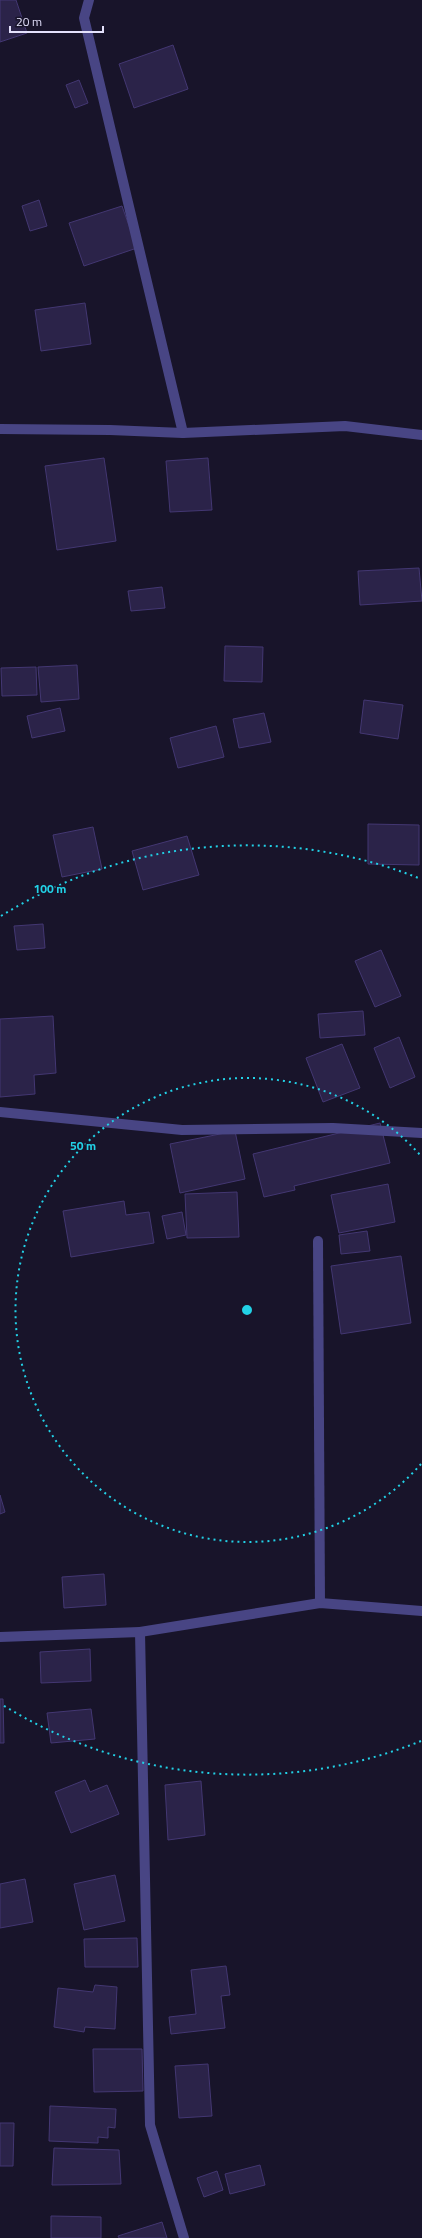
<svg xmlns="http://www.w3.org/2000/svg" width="422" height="2238" font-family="'Titillium Web',sans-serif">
  <rect width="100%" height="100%" fill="#18142a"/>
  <g fill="#2b2349" stroke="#433772">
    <polygon points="0,0 16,0 27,33 0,42"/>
    <polygon points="173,45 188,89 134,108 119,64"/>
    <polygon points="79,80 88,103 75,108 66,85"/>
    <polygon points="39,200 47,226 30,231 22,206"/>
    <polygon points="122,206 137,248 84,266 69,223"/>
    <polygon points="85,303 91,344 41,351 35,310"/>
    <polygon points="104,458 116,541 57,550 45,466"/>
    <polygon points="208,458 212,510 170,512 166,461"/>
    <polygon points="419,568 422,601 360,605 358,571"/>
    <polygon points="162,587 165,608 131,611 128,591"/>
    <polygon points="225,646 263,647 262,682 224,681"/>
    <polygon points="77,665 79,699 41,702 38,667"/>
    <polygon points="36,667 37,695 2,696 1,668"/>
    <polygon points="364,700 403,705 398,739 360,733"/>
    <polygon points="60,708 65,731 32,738 27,716"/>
    <polygon points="264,713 271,742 239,748 233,719"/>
    <polygon points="216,726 224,757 178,768 170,738"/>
    <polygon points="368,824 419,825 419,865 368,864"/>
    <polygon points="93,827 102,869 62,877 53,835"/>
    <polygon points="187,836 199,875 143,890 132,851"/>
    <polygon points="43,924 45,948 17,950 14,926"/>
    <polygon points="381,950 401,996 375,1007 355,961"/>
    <polygon points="363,1011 365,1035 320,1038 318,1014"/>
    <polygon points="53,1016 56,1073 34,1075 35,1094 0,1097 0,1019"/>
    <polygon points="399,1037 415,1077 390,1088 374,1048"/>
    <polygon points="342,1044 360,1088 323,1102 306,1058"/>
    <polygon points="380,1123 390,1163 294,1186 295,1190 264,1197 253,1154"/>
    <polygon points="235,1131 245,1179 180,1193 170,1144"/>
    <polygon points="388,1184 395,1222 339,1233 331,1195"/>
    <polygon points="237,1192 239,1237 187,1238 185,1194"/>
    <polygon points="124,1201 126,1215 149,1212 154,1243 71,1257 63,1211"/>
    <polygon points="182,1212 186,1235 167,1239 162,1216"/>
    <polygon points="367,1231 370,1251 341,1254 339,1235"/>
    <polygon points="401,1256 411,1323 341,1334 331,1266"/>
    <polygon points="0,1495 5,1512 0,1514"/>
    <polygon points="104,1574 106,1605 64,1608 62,1577"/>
    <polygon points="90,1649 91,1681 41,1683 40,1652"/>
    <polygon points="0,1699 3,1699 4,1743 0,1743"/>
    <polygon points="91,1709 95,1739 51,1743 47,1713"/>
    <polygon points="85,1780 90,1792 107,1785 119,1814 71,1833 55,1792"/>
    <polygon points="201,1781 205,1835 168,1840 165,1785"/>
    <polygon points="115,1875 125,1921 84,1930 74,1884"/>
    <polygon points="25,1879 33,1922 0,1928 0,1884"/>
    <polygon points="137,1938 138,1967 85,1967 84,1939"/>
    <polygon points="226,1966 230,1995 221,1996 225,2028 171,2034 169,2017 196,2014 191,1970"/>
    <polygon points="95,1985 117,1987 115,2029 85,2027 84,2032 54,2027 58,1988 93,1992"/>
    <polygon points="93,2049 142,2049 143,2091 94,2092"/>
    <polygon points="208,2064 212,2116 179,2118 175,2066"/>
    <polygon points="50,2106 116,2109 115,2128 108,2127 108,2138 98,2137 98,2143 49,2141"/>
    <polygon points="0,2123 14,2123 13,2166 0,2166"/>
    <polygon points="54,2148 119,2150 121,2184 52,2185"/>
    <polygon points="260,2165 265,2185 230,2194 225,2174"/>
    <polygon points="217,2171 223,2190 204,2197 197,2178"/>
    <polygon points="51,2216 101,2217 101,2238 51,2238"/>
    <polygon points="162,2222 167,2238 119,2238 118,2236"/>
  </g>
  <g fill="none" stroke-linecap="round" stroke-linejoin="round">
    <g stroke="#484584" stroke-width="10">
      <polyline points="89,0 84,18 183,433"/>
      <polyline points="0,1112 182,1130 333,1128 422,1133"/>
      <polyline points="318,1241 320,1603"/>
      <polyline points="140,1632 320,1603 422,1611"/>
      <polyline points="0,1637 140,1632 150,2125 184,2238"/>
    </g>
    <polyline stroke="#484584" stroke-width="10" points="0,429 110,430 183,433 345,426 422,435"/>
  </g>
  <g fill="none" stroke="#22d1e6" stroke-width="2" stroke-dasharray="2 4">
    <path d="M421 1464A232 232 0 1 1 421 1156"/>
    <path d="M421 1741A465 465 0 0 1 1 1704M1 916A465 465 0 0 1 421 879"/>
  </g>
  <circle cx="247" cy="1310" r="6" fill="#22d1e6" stroke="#18142a" stroke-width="2"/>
  <g font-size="12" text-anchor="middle" font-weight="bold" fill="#22d1e6" stroke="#18142a" stroke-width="3" stroke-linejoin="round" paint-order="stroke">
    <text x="50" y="893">100 m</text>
    <text x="83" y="1150">50 m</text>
  </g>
  <path d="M10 26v6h93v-6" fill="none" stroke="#e4e1fc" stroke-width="2"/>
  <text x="16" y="26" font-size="12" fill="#e4e1fc" stroke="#18142a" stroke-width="3" paint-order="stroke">20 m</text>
</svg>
